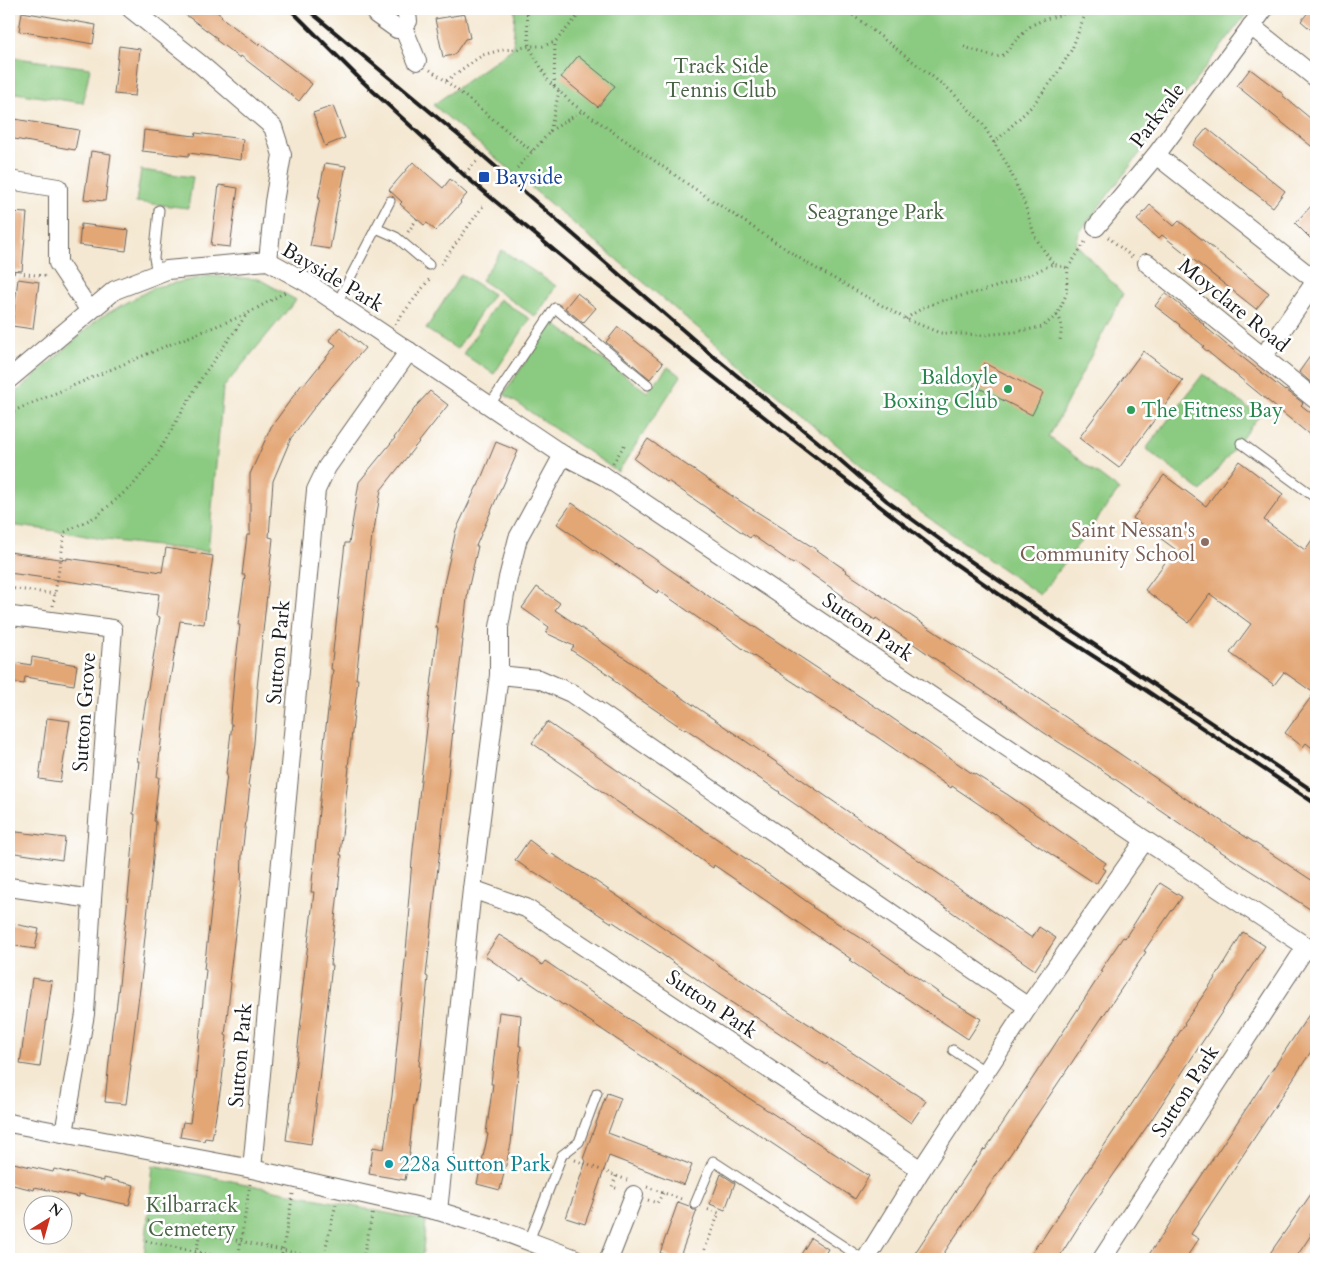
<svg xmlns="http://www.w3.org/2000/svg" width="1325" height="1268" font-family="Cardo,serif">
  <rect width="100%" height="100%" fill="#fff"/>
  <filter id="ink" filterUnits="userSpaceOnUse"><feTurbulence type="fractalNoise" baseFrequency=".02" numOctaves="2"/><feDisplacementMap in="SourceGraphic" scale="10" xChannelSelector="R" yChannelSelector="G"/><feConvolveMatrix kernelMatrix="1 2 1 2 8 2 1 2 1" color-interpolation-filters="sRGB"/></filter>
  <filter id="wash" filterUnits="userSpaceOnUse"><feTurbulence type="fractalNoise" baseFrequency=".0096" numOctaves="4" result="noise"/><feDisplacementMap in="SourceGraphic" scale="20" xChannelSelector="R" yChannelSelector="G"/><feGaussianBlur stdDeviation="1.12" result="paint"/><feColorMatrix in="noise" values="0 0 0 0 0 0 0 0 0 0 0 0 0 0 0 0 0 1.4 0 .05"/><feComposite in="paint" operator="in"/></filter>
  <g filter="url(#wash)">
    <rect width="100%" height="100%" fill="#f4e8d2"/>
    <g fill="#8bca81" stroke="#54734e">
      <polygon points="515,9 1250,9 1079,233 1076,245 1080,248 1123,294 1049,437 1119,490 1040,595 900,498 433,105 513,48"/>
      <polygon points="9,57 90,68 83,103 9,92"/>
      <polygon points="141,170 193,177 188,208 136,202"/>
      <polygon points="502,250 556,286 536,317 481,280"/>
      <polygon points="461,274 493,294 457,349 426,329"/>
      <polygon points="209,276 259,279 296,300 223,388 208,552 106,540 65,532 9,525 9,399 99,318 155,287"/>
      <polygon points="499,299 530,319 494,374 463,354"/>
      <polygon points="552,322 647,392 668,367 681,376 618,472 504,394"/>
      <polygon points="1203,374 1259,416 1201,491 1146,449"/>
      <path d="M153,1165C244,1183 335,1203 426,1221L422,1259H144Z"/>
    </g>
    <g id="blocks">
      <g fill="#e3a674">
        <polygon points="178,9 213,9 222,16 221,17 258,45 259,43 312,84 299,101 241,56 240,58 216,40 217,38"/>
        <polygon points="1311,9 1316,9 1316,34 1301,21"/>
        <polygon points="22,12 96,25 93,44 19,31"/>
        <polygon points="465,14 470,38 465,39 454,55 443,57 435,19"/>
        <polygon points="119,46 140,49 135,96 114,94"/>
        <polygon points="578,56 615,86 598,107 561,77"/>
        <polygon points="1250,69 1283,94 1282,95 1316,123 1316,150 1237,86"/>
        <polygon points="333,106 345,138 325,146 313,113"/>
        <polygon points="9,118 79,130 75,150 9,138"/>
        <polygon points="1207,128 1285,191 1273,207 1193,145"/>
        <polygon points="144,130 195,136 196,133 243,139 241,160 189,153 189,156 142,151"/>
        <polygon points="91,151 111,154 105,201 84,199"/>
        <polygon points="413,162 443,188 450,179 467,194 460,202 461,203 436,231 427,223 424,225 400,204 402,202 389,190"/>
        <polygon points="325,163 346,166 339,201 338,201 330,249 310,246 320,198 318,198"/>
        <polygon points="219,185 238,188 230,247 211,245"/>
        <polygon points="1316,201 1316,244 1295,223"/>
        <polygon points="1150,205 1174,226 1179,221 1269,293 1256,309 1162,235 1158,239 1137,220"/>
        <polygon points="9,212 27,213 22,271 9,270"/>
        <polygon points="81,224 129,230 126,251 79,245"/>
        <polygon points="18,279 39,282 33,329 12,326"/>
        <polygon points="577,293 596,308 583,323 565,308"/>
        <polygon points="1165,293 1204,324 1203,325 1227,345 1285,391 1286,390 1303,403 1301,405 1316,417 1316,440 1202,347 1204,346 1179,326 1180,325 1155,306"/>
        <polygon points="340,327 365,348 327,392 326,392 291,438 273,481 269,537 273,538 257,688 258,689 254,743 248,786 250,786 242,854 241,885 229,982 231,983 225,1035 227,1036 222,1080 212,1139 205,1138 204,1141 180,1137 183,1122 190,1123 197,1073 196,1072 206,970 204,969 227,774 226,774 232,724 230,724 235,669 240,625 238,625 245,575 242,575 247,535 250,535 250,474 271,427 302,384 304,385 336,345 329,340"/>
        <polygon points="618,327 663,363 650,379 606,342"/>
        <polygon points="1316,348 1316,384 1315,386 1299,372"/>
        <polygon points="1143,351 1183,381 1119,468 1079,438"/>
        <polygon points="984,363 1043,393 1032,415 973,385"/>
        <polygon points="430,391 448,405 381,490 373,535 372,535 356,679 358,679 348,767 349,767 340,855 342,855 330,965 332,965 314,1124 311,1144 286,1140 298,1046 303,1002 301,1002 314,892 311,892 324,759 322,759 333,670 331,669 345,543 349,543 359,482 395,438 394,438 417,405"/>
        <polygon points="648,439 732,496 814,548 847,571 846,572 938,634 1024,689 1191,802 1191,801 1316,883 1316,913 1220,851 1093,764 1043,732 1000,701 1000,702 963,678 876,618 875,620 842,598 843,596 794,562 793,564 752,535 750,538 668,481 667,482 650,471 634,459"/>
        <polygon points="496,442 518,451 502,488 501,488 476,546 478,546 468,590 462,640 463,640 452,730 453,730 426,976 428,977 419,1066 420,1066 415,1105 414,1105 409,1153 410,1153 405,1180 369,1174 373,1147 384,1149 392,1096 410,909 408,908 413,849 428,719 427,719 438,628 436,628 442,588 443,588 456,530 477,486 478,486"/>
        <polygon points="1239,461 1283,494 1264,520 1305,550 1316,534 1316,751 1306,743 1303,747 1285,733 1314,693 1284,672 1274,685 1230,653 1251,624 1210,594 1189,623 1145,590 1175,549 1133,518 1164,475 1206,506"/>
        <polygon points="572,503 638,549 639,548 720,604 882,711 973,774 973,773 1008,795 1106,863 1102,868 1105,870 1096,884 1019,833 995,814 995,815 952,786 951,788 877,737 746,651 723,634 698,618 658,590 657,593 616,564 616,565 557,524"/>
        <polygon points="166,548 213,556 204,624 180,621 164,715 157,777 159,777 154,821 156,822 152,869 142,965 143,965 130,1065 131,1065 126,1104 105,1102 112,1031 115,1011 116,1011 122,958 132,855 135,814 133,814 139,761 137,761 142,724 160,617 156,616 159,594 9,573 9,552 67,560 67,558 162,572"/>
        <polygon points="537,587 560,603 555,610 1032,938 1039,927 1056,938 1035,970 853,843 853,844 779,793 780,792 686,729 685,730 629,692 613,680 614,678 571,650 574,646 546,633 549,627 522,608"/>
        <polygon points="32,657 77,665 74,685 25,677 24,684 9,682 9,661 31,665"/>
        <polygon points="47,718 70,721 60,782 39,779"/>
        <polygon points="547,722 771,876 813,906 812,907 864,940 942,995 981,1019 968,1039 849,960 851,959 714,865 713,868 532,743"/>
        <polygon points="9,831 65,838 62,860 9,852"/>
        <polygon points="529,840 550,856 552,854 594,880 726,970 926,1101 911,1123 827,1063 826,1065 747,1011 746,1012 708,987 656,950 613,922 612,923 533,871 532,872 515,860"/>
        <polygon points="1160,883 1182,897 1173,910 1172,910 1144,951 1146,952 940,1259 911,1259 961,1183 984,1149 985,1150 1050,1052 1102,972 1100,971 1123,937 1125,938"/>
        <polygon points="9,923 39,929 35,949 9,945"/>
        <polygon points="1243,932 1265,946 1148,1125 1089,1210 1058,1259 1028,1259 1039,1242 1040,1243 1074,1191 1185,1024 1184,1023 1213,981"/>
        <polygon points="499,935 514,944 542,965 545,961 616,1009 616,1010 670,1047 869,1176 855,1199 564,1004 563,1005 523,978 521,981 485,956"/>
        <polygon points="32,978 52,981 40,1067 20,1064"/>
        <polygon points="1316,1004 1316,1044 1191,1234 1199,1239 1185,1259 1146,1259"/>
        <polygon points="499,1012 521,1015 519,1046 521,1046 511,1144 500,1190 477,1184 488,1134 486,1133 493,1084 491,1084"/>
        <polygon points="607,1093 621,1098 608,1133 692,1165 684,1185 609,1156 585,1224 566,1218 586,1161 583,1159"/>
        <polygon points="9,1162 53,1172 54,1169 104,1181 104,1178 134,1185 129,1205 79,1194 79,1197 35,1187 34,1190 9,1184"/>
        <polygon points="721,1174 735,1183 725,1210 710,1204"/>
        <polygon points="1316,1187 1316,1225 1310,1234 1311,1235 1295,1259 1266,1259"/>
        <polygon points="678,1202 689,1206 693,1210 697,1210 679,1259 677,1259 660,1253"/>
        <polygon points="811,1238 828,1249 822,1259 798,1259"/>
      </g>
    </g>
  </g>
  <g filter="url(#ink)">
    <use href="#blocks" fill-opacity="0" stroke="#68635c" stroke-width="1"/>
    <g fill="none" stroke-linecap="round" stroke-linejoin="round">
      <defs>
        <g id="lane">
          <polyline points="376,228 396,237 429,265"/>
          <polyline points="157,274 154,258 159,210"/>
          <polyline points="337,303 390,201"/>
          <polyline points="489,406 555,308 648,385"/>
          <polyline points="1241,443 1316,498"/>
          <polyline points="953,1050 986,1072"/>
          <polyline points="695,1204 713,1161 863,1259"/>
          <polyline points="529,1241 562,1155 579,1142 597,1093"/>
        </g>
        <g id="street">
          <polyline points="131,9 199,63 273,127 282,155 274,202 268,261"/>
          <polyline points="374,9 376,14 397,29 403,27 408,21 406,9"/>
          <polyline points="1251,26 1316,78"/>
          <polyline points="403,27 417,61"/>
          <polyline points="1156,155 1316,281"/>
          <polyline points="9,180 58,188 58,263 90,311"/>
          <polyline points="1096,227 1156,155 1264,9"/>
          <polyline points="1147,263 1316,400"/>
          <polyline points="1270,347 1316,281"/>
          <polyline points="9,379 90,311 115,290 167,270 268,261 306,282 563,455 604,476 1145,840 1316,953"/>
          <polyline points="12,616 113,629 92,899 85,1014 64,1133"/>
          <polyline points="499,675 539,679 571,693 1028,1007"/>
          <polyline points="9,887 92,899"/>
          <polyline points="472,889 526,908 921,1170"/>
          <polyline points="9,1123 252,1169 438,1211 502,1231 576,1259"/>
          <polyline points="252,1169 316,490 327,467 409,351"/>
          <polyline points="438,1211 472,889 499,675 499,627 508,578 518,538 563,455"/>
          <polyline points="609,1259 634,1195"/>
          <polyline points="866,1259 921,1170 1028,1007 1145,840"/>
          <polyline points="1102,1259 1306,947"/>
        </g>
      </defs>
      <use href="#lane" stroke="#68635c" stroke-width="11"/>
      <use href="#street" stroke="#68635c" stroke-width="20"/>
      <g stroke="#68635c" stroke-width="3" stroke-dasharray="1 4" stroke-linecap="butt">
        <polyline points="351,9 358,15"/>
        <polyline points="527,9 529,46 549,82 573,104 692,187 810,265 906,319 940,333 982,335 1015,332 1042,327 1057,315 1066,295 1068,268 1087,239"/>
        <polyline points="845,9 951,91 982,123 1008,166 1024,202 1035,237 1053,264 1068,268"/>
        <polyline points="964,47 996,57 1004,55 1014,42 1032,25 1045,19 1061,15 1079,9"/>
        <polyline points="430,70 446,81 472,62 483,55 501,50 517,49 529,46 543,46 555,42 584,9"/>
        <polyline points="446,81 532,151"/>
        <polyline points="554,86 555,42"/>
        <polyline points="550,131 582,111"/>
        <polyline points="994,143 1032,106 1055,77 1072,49 1087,9"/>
        <polyline points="517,168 550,132 559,91"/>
        <polyline points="465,173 478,160"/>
        <polyline points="408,232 417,219"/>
        <polyline points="1108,237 1132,257"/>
        <polyline points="441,264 483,206"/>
        <polyline points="9,272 44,276 47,274"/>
        <path d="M1057,315C1064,323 1061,331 1060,341"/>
        <path d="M906,319C932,298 961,298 992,288C1013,282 1033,273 1053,264"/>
        <polyline points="395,324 431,277"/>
        <polyline points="9,413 166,346 247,314 287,291"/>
        <polyline points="613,463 625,444"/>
        <polyline points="9,588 55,594"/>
        <polyline points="53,606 65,532 97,516 133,485 155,458 204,374 247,314"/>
        <polyline points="575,1160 627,1180"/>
        <polyline points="616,1176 612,1187 619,1189"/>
        <polyline points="647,1187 684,1200"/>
        <polyline points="648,1200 657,1203 663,1193"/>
        <polyline points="148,1221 323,1259"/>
        <polyline points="146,1241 231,1259"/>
        <polyline points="195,1259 200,1232"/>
        <polyline points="238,1259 250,1184"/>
        <polyline points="281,1259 293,1194"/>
        <polyline points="323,1259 336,1204"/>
        <polyline points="363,1259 373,1211"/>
        <polyline points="701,1259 719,1213 706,1209"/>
      </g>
      <use href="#lane" stroke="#fff" stroke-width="9"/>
      <use href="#street" stroke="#fff" stroke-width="18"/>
      <g stroke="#1c1c1c" stroke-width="4">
        <polyline points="290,9 362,81 465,176 579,271 782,431 947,558 1013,604 1138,685 1316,804"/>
        <polyline points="307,9 481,154 707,351 840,460 887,501 953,549 1020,595 1316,793"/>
      </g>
    </g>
  </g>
  <rect fill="#1a4fb4" stroke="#fff" stroke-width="2" x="478" y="171" width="12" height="12" rx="2.5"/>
  <g fill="#2e9e5b" stroke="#fff" stroke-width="2">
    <circle cx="1008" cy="389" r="5"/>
    <circle cx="1131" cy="410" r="5"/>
  </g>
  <circle fill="#8d6e63" stroke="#fff" stroke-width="2" cx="1205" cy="542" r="5"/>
  <circle fill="#0f9aa8" stroke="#fff" stroke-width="2" cx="389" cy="1164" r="5"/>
  <g text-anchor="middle" stroke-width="5" stroke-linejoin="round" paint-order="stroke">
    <g font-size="21" fill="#486244" stroke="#fff">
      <text x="721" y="73">Track Side<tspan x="721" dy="24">Tennis Club</tspan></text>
      <text x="876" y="219">Seagrange Park</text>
      <text x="192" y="1212">Kilbarrack<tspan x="192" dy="24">Cemetery</tspan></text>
    </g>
    <g font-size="21" fill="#1c1c1c" stroke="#fff">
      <text transform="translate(1157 115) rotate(-53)" y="7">Parkvale</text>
      <text transform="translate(333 277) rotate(31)" y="7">Bayside Park</text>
      <text transform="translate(1234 305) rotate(39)" y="7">Moyclare Road</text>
      <text transform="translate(868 627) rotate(34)" y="7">Sutton Park</text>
      <text transform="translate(278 652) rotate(-85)" y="7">Sutton Park</text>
      <text transform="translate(84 712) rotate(-86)" y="7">Sutton Grove</text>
      <text transform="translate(712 1004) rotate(34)" y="7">Sutton Park</text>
      <text transform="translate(240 1055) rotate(-85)" y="7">Sutton Park</text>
      <text transform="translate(1185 1091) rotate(-57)" y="7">Sutton Park</text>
    </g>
    <g font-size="21" fill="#164399" stroke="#fff" text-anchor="start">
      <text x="495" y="184">Bayside</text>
    </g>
    <g font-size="21" fill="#27864d" stroke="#fff" text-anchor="end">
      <text x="998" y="384">Baldoyle<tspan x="998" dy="24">Boxing Club</tspan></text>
      <text x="1141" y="417" text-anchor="start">The Fitness Bay</text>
    </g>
    <g font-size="21" fill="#785e54" stroke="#fff" text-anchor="end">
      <text x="1195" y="537">Saint Nessan's<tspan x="1195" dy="24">Community School</tspan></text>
    </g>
    <g font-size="21" fill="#0d838f" stroke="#fff" text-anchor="start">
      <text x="399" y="1171">228a Sutton Park</text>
    </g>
  </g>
  <rect width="1325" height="1268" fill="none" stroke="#fff" stroke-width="30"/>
  <g transform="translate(48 1220) rotate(37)"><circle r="24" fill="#ffffff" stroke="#a4a4a4"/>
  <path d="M0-4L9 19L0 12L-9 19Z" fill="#c8321e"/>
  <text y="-8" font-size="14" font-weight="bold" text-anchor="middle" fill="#1c1c1c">N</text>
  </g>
</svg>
